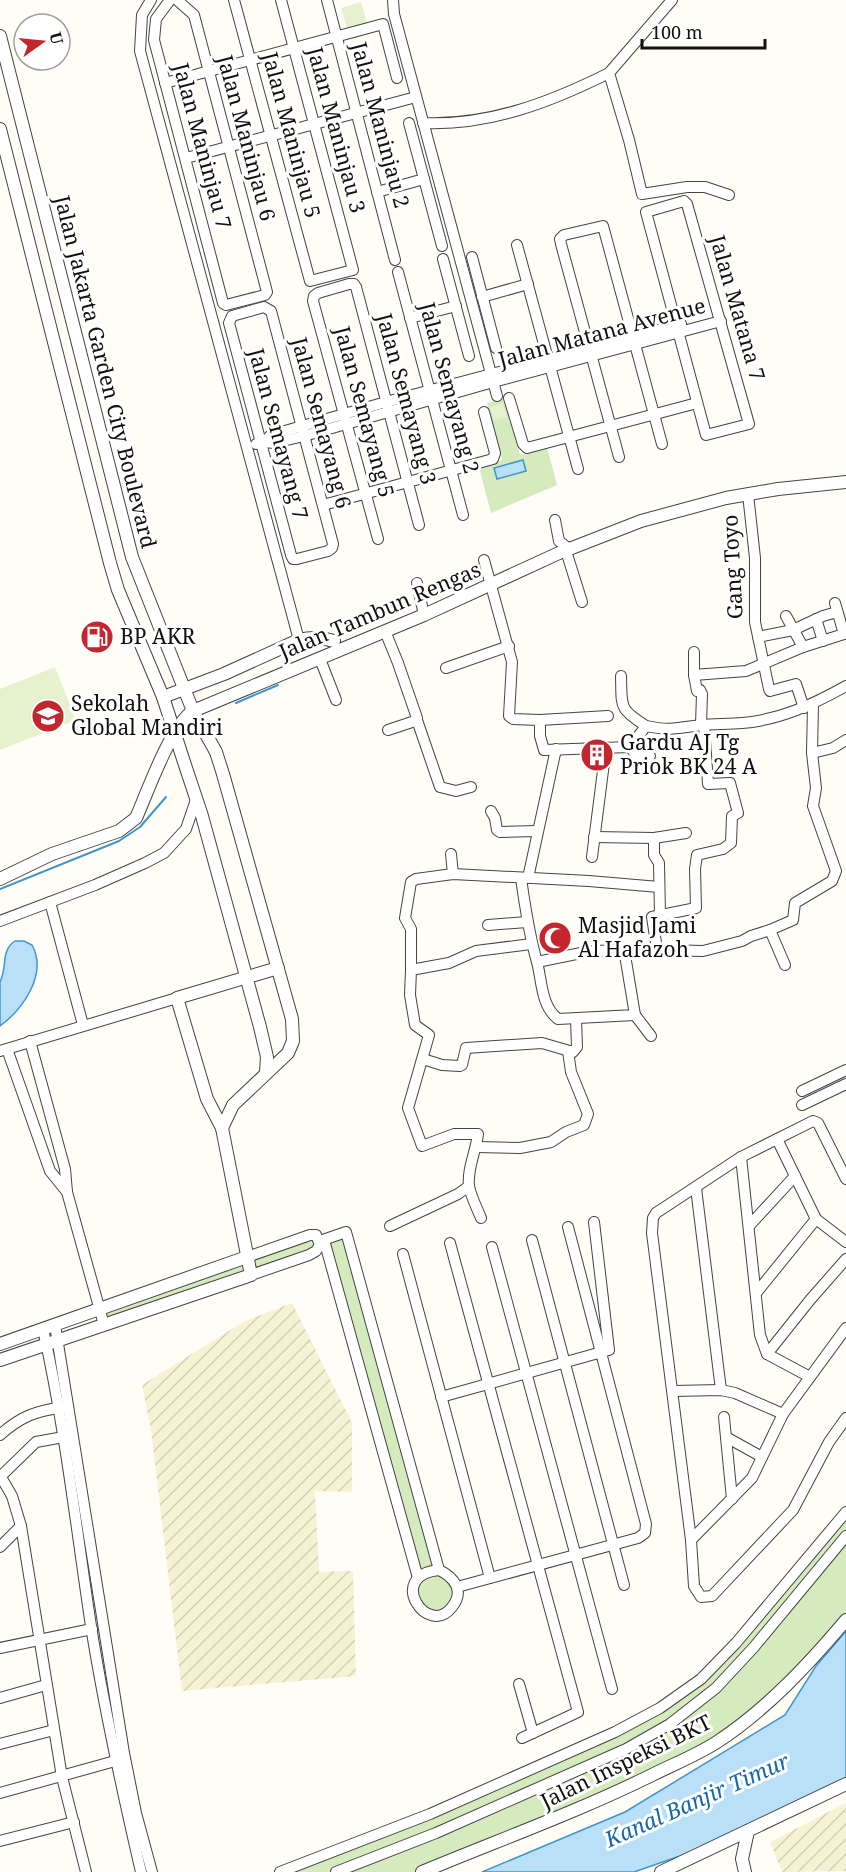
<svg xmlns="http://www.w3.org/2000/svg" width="846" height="1872" font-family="'Noto Serif',serif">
  <defs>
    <pattern id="farmland-furrows" width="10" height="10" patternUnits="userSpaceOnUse" patternTransform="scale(1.5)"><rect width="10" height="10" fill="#f6f3d4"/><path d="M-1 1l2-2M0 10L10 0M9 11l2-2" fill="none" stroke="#d2cfb5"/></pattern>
  </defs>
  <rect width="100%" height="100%" fill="#fffdf5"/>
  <g fill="url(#farmland-furrows)">
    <polygon points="292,1303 352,1423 352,1492 315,1491 319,1572 353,1571 356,1676 182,1691 151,1430 142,1385 245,1321"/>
    <polygon points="846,1803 846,1871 782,1872 770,1842"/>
  </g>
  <g fill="#d5ebbd">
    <polygon points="505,398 520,455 547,447 557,485 491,513 479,467 502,460 487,403"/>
    <polygon points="346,1232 439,1570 451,1576 457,1599 441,1615 413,1600 418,1577 324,1240"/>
    <polygon points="310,1235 320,1245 105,1325 100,1310"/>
    <polygon points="846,1512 846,1619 798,1674 716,1742 422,1872 279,1872 615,1732 701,1679"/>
  </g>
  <g fill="#e6f2cf">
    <polygon points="361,2 367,23 347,28 341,8"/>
    <polygon points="503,403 507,417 494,420 490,407"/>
    <polygon points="55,667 76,720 0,750 0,689"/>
  </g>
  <g fill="#b9e0f7" stroke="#3f96cf" stroke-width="1.5">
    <polygon points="523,460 526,471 497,479 494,468"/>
    <path d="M15,941H24L32,945C48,974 23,1009 0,1026V982C8,966 0,951 15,941Z"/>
    <polygon points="846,1631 846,1781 726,1840 634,1872 482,1872 625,1812 785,1715 816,1666"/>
  </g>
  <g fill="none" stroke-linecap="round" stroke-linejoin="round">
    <g stroke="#3f96cf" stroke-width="2">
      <polyline points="236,703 278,685"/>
      <polyline points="0,889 119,841 140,827 166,797"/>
    </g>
    <defs>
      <g id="minor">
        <polyline points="151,0 142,15 140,51 299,640"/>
        <polyline points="170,0 156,19 154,40 223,303 226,305 265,295 267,292 194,15 177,0"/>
        <polyline points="234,0 310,281 353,270 281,0"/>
        <polyline points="327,0 395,260"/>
        <polyline points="393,0 394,14 497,396"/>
        <polyline points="672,0 609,73 629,140 642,194 687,187 705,187 729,195"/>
        <polyline points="165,83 383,24 397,78"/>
        <polyline points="409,123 442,246"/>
        <path d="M423,123C489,126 551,102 609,73"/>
        <polyline points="186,158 416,97"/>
        <polyline points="377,192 424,179"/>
        <polygon points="684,201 687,204 749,424 706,435 646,212"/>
        <polyline points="517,245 578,469"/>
        <polyline points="472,257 496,348"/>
        <polyline points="443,259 469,356"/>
        <polyline points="398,272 463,515"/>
        <polyline points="482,297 528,284"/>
        <polygon points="264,307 271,311 333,544 332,548 328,551 297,559 293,559 291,555 229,323 232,316"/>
        <polyline points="410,318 456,306"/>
        <polyline points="509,398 523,444 527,448 697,403"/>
        <polyline points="264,442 271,435 386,402 681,324"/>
        <polyline points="256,444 264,442 274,443 304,436 493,382 721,321"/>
        <polyline points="619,457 561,244 560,239 564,235 603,226 662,444"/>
        <polyline points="748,494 755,558 755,622 769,689 770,691 796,684 804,708"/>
        <polyline points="323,505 493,459 495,453 484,412"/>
        <polyline points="555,520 559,541 569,549"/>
        <polyline points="378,539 313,301 314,296 318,293 349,284 354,284 356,287 419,525"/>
        <polyline points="566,551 582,602"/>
        <path d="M484,560L512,662L509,716L513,719L540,720V736L544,750L630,747L646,726C670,731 678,728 701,725C715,724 729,724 742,723C780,720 814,704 846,686"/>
        <polyline points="417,583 424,615"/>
        <polyline points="786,616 803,647"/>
        <polyline points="816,619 823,641"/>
        <polyline points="385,631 398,663 417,718 415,721 388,730"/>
        <polyline points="758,637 793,630 823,616 837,612"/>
        <polyline points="694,652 694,675 746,671 803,647 844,634 835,603"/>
        <polyline points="320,659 336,700"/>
        <polyline points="446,668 509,646"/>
        <polyline points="694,675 697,691 700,690 702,694 701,725"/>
        <path d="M621,676C622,707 618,708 646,726"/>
        <polyline points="417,720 440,787 456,791 471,787"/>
        <polyline points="540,720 608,716"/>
        <polyline points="630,747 636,755 650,756"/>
        <polyline points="812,753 833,748 846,740"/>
        <polyline points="491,811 495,818 497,830 500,832 537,831"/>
        <polyline points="594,837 654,838 686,833"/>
        <polyline points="654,838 654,855 659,863 660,915"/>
        <polyline points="451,854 453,874"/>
        <polyline points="592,857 606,747"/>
        <path d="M521,878C525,907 529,934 537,962C542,981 541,1006 558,1019L635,1015L624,949"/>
        <polyline points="528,878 556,749"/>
        <polyline points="50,902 83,1025"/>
        <polyline points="0,921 95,885 145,863 164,853 186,829 196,800"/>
        <polyline points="488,925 527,922"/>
        <polyline points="770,930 785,965"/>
        <polyline points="657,949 652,917 696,908 695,869 697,855 723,849 731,843 732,816 738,813 730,783 708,784 704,725"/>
        <polyline points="537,962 586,952 624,949 703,951 742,941 751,936 770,930 793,920 795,903 832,881 836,871 813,806 816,788 812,753 813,705"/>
        <polyline points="411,970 411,929 405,918 411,882 416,879 453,874 589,881 659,887"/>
        <polyline points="635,1015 651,1036"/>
        <polyline points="30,1041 65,1169 67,1192 104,1325"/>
        <polyline points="7,1049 50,1171 67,1192"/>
        <polyline points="0,1051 177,998"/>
        <polyline points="423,1059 442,1065 460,1066 462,1065 466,1048 542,1043 573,1052 577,1047 576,1019"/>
        <polyline points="802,1091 846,1070"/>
        <polyline points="802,1105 846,1084"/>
        <polyline points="777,1139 816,1219 846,1242"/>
        <polyline points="476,1147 520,1148 551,1142 566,1132 584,1125 588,1114 571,1072 568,1051"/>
        <polyline points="741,1157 760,1335 767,1354 810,1377"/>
        <polyline points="846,1179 818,1123 813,1121 741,1157 656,1213 653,1218 652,1233 691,1540 694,1586 701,1597 712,1596 793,1510 829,1442 846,1418"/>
        <polyline points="696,1188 721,1390"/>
        <path d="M481,1218C477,1208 471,1197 469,1186C467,1169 476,1151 478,1134H454L422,1146L408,1108L429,1035L415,1025L410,995L411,970L449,963L476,951L531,944"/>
        <polyline points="390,1226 458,1194 469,1186"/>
        <polyline points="749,1226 795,1176"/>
        <polyline points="324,1240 418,1578"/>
        <polyline points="532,1240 624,1585"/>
        <path d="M320,1241L346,1232L439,1570C454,1577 465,1591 452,1607C428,1639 385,1575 439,1570"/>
        <polyline points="450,1243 578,1712 522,1738"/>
        <polyline points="492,1247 612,1689"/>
        <polyline points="403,1254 490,1578"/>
        <polyline points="247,1257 310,1235 316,1235 320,1245 316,1251 309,1255 251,1275"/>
        <polyline points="757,1292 816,1219"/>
        <polyline points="55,1325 124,1753 136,1813 152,1872"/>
        <path d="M43,1329C65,1427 76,1527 91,1626C104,1709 122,1790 141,1872"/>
        <polyline points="767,1354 810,1300 846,1259"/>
        <polyline points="673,1391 721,1390 735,1393 783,1414"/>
        <polyline points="441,1397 609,1350 594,1222"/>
        <polyline points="724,1417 732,1499"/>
        <path d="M0,1435C21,1416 36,1411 64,1407"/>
        <polyline points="726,1437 762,1457"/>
        <polyline points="0,1477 36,1442 69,1436"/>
        <polyline points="1,1477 12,1496 21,1526 62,1777 86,1872"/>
        <polyline points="691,1540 752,1478 783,1414 846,1328"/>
        <polyline points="0,1547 21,1526"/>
        <polyline points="457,1587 638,1538 645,1533 646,1524 568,1227"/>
        <polyline points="0,1648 92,1629"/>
        <polyline points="519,1684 533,1733"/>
        <polyline points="0,1698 46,1685"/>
        <polyline points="0,1744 54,1730"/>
        <polyline points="0,1793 115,1761"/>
        <polyline points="0,1841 74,1822"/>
        <polyline points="280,1872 430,1814 615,1732 660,1708 701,1679 736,1643 846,1512"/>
        <polyline points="336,1872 436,1833 626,1749 670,1724 716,1688 754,1647 846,1536"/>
      </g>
      <g id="tertiary">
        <polyline points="0,36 132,557 193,711 216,752 223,774 292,1019 293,1041 288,1053 233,1105 222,1128"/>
        <polyline points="0,129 110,563 118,590 163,697 184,762 202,816 260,1027 267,1057 266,1072"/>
        <path d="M163,697L224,674L299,640C311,637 321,637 334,641"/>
        <path d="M0,879L52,854L119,831L136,818C148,791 170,727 193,711L424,615L559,553L641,521L726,498L778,489L846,482"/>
        <polyline points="0,1344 247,1257"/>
        <polyline points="0,1360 251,1275 222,1128 207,1099 177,998 278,968"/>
        <path d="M422,1872C499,1840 577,1812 652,1775C674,1764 697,1755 717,1742C766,1710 808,1665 846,1620"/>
        <polyline points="661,1872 846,1784"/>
        <polyline points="745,1872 742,1859 748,1831"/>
      </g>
    </defs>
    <use href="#minor" stroke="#444" stroke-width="12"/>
    <use href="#tertiary" stroke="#444" stroke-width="14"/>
    <use href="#minor" stroke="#fff" stroke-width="10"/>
    <use href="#tertiary" stroke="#fff" stroke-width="12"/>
  </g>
  <defs>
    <symbol id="fuel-disc" viewBox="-11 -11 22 22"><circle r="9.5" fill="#c4262e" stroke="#fff"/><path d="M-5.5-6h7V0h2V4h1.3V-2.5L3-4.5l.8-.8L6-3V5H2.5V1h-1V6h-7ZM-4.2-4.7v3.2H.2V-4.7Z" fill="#fff"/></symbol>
    <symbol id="school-disc" viewBox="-11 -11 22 22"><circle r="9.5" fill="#c4262e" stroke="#fff"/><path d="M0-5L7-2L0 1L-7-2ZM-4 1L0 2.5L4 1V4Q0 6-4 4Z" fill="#fff"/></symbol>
    <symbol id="building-disc" viewBox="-11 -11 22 22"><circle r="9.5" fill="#c4262e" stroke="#fff"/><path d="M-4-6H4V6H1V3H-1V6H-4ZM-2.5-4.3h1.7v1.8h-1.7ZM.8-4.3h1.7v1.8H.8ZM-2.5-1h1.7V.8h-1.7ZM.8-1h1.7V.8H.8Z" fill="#fff"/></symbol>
    <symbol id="mosque-disc" viewBox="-11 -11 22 22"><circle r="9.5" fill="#c4262e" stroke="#fff"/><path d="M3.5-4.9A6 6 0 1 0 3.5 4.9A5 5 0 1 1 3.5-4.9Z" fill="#fff"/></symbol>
  </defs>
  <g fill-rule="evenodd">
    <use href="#fuel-disc" x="78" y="618" width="38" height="38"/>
    <use href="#school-disc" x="29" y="697" width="38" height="38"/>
    <use href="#building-disc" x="578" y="736" width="38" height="38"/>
    <use href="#mosque-disc" x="536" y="919" width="38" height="38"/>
  </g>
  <g text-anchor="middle" stroke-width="6" stroke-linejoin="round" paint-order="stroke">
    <g font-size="21" fill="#111" stroke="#fff">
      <text transform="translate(380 125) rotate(75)" y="7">Jalan Maninjau 2</text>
      <text transform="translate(336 130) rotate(75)" y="7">Jalan Maninjau 3</text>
      <text transform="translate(291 135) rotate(75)" y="7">Jalan Maninjau 5</text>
      <text transform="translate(246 138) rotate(75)" y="7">Jalan Maninjau 6</text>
      <text transform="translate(202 146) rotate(75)" y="7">Jalan Maninjau 7</text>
      <text transform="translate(737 308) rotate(74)" y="7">Jalan Matana 7</text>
      <text transform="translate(602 333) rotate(-15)" y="7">Jalan Matana Avenue</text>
      <text transform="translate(105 372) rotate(76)" y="7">Jalan Jakarta Garden City Boulevard</text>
      <text transform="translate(449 388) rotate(75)" y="7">Jalan Semayang 2</text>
      <text transform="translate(406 399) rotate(75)" y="7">Jalan Semayang 3</text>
      <text transform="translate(364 412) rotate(75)" y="7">Jalan Semayang 5</text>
      <text transform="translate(321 423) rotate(75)" y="7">Jalan Semayang 6</text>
      <text transform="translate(278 434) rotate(75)" y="7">Jalan Semayang 7</text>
      <text transform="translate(733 567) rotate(-93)" y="7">Gang Toyo</text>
      <text transform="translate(380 611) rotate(-23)" y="7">Jalan Tambun Rengas</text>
      <text transform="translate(626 1762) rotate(-26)" y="7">Jalan Inspeksi BKT</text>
    </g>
    <g font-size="21" fill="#111" stroke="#fff" text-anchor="start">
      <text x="120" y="644">BP AKR</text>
      <text x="71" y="711">Sekolah<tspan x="71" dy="24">Global Mandiri</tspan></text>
      <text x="620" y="750">Gardu AJ Tg<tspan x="620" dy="24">Priok BK 24 A</tspan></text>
      <text x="578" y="933">Masjid Jami<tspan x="578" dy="24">Al Hafazoh</tspan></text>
    </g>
    <g font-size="22" font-style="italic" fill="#1768a6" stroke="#fff">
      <text transform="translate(697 1800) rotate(-24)" y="8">Kanal Banjir Timur</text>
    </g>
  </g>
  <g transform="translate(42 42) rotate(75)"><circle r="28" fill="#ffffff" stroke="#a0a0a0" stroke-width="1.5"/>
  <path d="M0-4.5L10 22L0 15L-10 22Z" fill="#c4262e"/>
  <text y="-9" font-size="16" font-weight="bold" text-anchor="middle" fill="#111111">U</text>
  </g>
  <path d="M642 39v9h123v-9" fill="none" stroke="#111111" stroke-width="3"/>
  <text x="651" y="39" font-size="18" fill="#111111" stroke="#ffffff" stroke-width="4.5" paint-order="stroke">100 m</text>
</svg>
